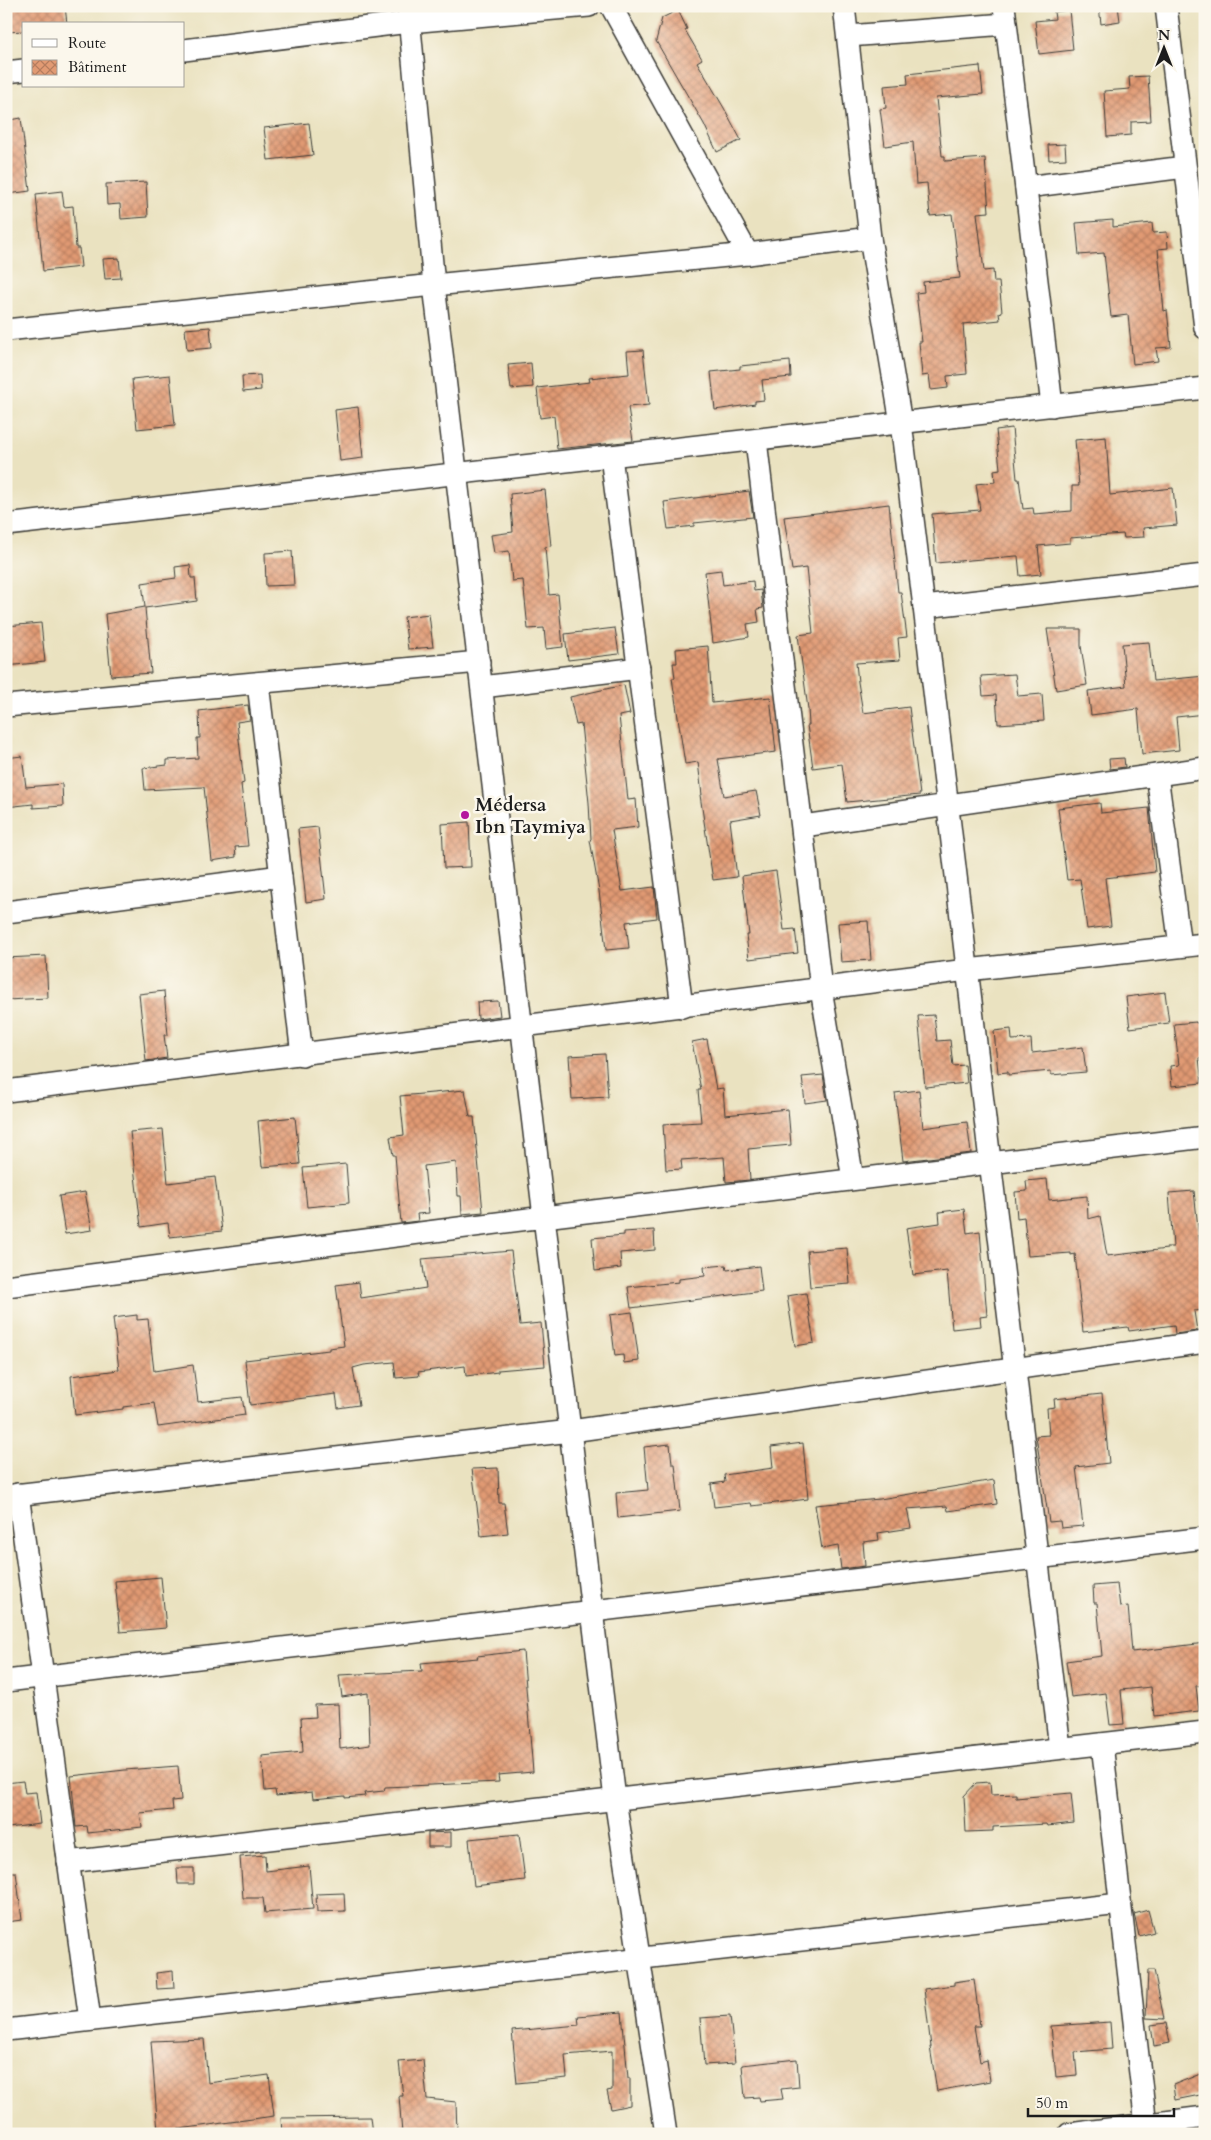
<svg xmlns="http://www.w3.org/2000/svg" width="1211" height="2140" font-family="Cardo,serif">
  <defs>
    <pattern id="building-cross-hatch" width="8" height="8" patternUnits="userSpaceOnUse" patternTransform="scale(1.25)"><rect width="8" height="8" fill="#e19a73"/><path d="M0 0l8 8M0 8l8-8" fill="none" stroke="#b67d5e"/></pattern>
  </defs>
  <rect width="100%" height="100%" fill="#fbf7ec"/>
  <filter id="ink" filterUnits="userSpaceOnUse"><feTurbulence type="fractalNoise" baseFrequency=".02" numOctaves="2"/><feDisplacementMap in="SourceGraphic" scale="10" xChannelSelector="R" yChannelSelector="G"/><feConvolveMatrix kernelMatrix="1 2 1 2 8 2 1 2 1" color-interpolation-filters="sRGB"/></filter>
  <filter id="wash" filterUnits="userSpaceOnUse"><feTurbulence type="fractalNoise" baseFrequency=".0096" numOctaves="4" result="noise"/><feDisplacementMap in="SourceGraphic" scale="20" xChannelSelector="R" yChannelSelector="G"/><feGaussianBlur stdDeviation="1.12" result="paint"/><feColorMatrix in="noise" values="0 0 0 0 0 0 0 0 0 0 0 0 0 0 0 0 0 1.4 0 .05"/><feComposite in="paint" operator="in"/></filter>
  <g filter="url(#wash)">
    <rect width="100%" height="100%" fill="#eae2c0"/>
    <g id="blocks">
      <g fill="url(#building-cross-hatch)">
        <polygon points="6,6 65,6 67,24 24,24 24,31 6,32"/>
        <polygon points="1099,6 1118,6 1120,21 1101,24"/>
        <polygon points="678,10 687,29 685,30 702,59 697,62 724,108 741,140 717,152 704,124 656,41 662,18"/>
        <polygon points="1069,10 1073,50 1039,54 1035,21 1055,19 1054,12"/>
        <polygon points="980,66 983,94 936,98 942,156 945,156 945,161 985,158 989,212 977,213 984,271 993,270 994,282 999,282 1002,312 999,313 1000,320 963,324 967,374 947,376 948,388 931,390 929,375 922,376 919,342 922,342 916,293 924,292 923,282 960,278 952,214 930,216 927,183 916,184 913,142 885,146 880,109 886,108 884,86 908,84 907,74"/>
        <polygon points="1148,76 1151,121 1131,122 1131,135 1107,137 1104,91 1130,89 1129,77"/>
        <polygon points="21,118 30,191 8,194 6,121"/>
        <polygon points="309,123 313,155 268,160 264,128"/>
        <polygon points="1065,144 1066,159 1049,160 1048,145"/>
        <polygon points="146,182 148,217 121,219 120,204 107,205 106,184"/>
        <polygon points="62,191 64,207 73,206 76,248 79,248 81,267 43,271 36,194"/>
        <polygon points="1113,220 1113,227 1152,223 1153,233 1167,232 1168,248 1158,249 1164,311 1167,310 1171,347 1156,348 1158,361 1133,364 1128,315 1111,317 1104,253 1079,255 1076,223"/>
        <polygon points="119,258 121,278 105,279 103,259"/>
        <polygon points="210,327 212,348 187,350 185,329"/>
        <polygon points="643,350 649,405 628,407 633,441 557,449 554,416 540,418 537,388 590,382 589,378 629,374 627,351"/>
        <polygon points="790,361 791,377 762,380 764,400 755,401 755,404 715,410 711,372 740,369 740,366"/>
        <polygon points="531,363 533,387 511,389 508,365"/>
        <polygon points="170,375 175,425 137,429 132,379"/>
        <polygon points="260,375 261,390 243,392 242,376"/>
        <polygon points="358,407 363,458 340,461 335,410"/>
        <polygon points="1012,428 1017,479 1019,479 1023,509 1033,508 1034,514 1072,511 1072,486 1079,486 1075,440 1106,437 1110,495 1173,488 1177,525 1143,528 1144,537 1124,538 1123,534 1070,538 1070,543 1038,546 1041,574 1020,576 1018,556 1016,556 936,563 932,514 980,510 976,484 995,482 994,470 1000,469 996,430"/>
        <polygon points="545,490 551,546 545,547 549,595 558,594 563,647 546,649 544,628 528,629 523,580 512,581 509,551 494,553 491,535 513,532 510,494"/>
        <polygon points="749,491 753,517 694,523 694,526 668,529 664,502"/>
        <polygon points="889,504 898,592 901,592 907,637 898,638 900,660 856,663 858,682 863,713 909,707 920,795 847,802 842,764 813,768 807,725 809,725 808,709 798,635 813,633 806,568 792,570 784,517"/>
        <polygon points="292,551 294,585 266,586 265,553"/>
        <polygon points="190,565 191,578 195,578 197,601 145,608 151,673 111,676 105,614 145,607 142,583 176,578 175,567"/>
        <polygon points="721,570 723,585 753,581 754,591 761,590 763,608 757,609 759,622 747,624 749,637 713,643 705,572"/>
        <polygon points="429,614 433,647 408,649 404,617"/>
        <polygon points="41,623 45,662 6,666 6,626"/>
        <polygon points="615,628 619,654 568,660 565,634"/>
        <polygon points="1047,629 1081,629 1081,646 1087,685 1056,690"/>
        <polygon points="1149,642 1153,681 1205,676 1205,714 1176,717 1179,750 1142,754 1138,709 1091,715 1088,691 1126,686 1122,644"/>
        <polygon points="708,646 712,703 770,697 776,752 718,759 724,796 756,791 761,815 730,820 737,877 713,880 700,795 702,795 698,762 685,764 672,678 675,678 673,663 677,663 676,649"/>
        <polygon points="1015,674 1018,696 1042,694 1044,721 998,724 996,695 983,696 981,676"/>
        <polygon points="624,685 630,714 619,716 628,800 636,799 638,827 612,830 622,891 654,887 657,918 626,922 629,948 606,950 599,891 590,840 591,839 589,803 581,724 576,725 570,697"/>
        <polygon points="248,705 250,720 237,722 244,783 241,784 248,846 235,847 236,857 212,861 204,787 145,790 143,768 167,765 167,760 198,758 197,738 200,738 199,711"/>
        <polygon points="22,756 26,787 62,784 63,806 33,808 33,804 6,807 6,758"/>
        <polygon points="1124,758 1125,767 1110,769 1109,759"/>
        <polygon points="1100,803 1101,813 1149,808 1155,872 1105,878 1111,926 1087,929 1080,879 1067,880 1058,808"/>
        <polygon points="469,822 471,867 444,868 442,824"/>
        <polygon points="318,827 326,899 306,902 298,829"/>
        <polygon points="776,871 784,930 795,929 798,953 749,959 746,935 749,935 742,876"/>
        <polygon points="868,921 871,960 841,962 838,923"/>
        <polygon points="46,956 48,998 6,1000 6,958"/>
        <polygon points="164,991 168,1035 164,1035 167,1058 146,1061 139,994"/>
        <polygon points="1165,992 1169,1023 1130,1028 1126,997"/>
        <polygon points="498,1001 500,1016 478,1019 477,1002"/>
        <polygon points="934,1015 937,1041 950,1040 953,1066 965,1065 967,1083 925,1087 918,1016"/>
        <polygon points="1196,1022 1196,1023 1205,1022 1205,1056 1199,1058 1202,1083 1172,1086 1170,1066 1179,1065 1174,1024"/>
        <polygon points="1011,1029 1012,1040 1031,1039 1032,1053 1083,1047 1086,1072 1051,1075 1051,1071 1008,1075 1008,1072 998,1073 994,1031"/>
        <polygon points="707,1039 716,1089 723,1088 725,1115 788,1109 791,1145 748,1149 750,1180 726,1182 724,1157 681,1160 682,1169 666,1170 663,1124 701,1122 698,1090 701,1090 692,1042"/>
        <polygon points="605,1054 608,1097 572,1099 569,1056"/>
        <polygon points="823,1075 827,1100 805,1103 802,1077"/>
        <polygon points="465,1090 470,1117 474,1117 483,1212 462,1214 461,1196 458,1196 456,1162 424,1166 429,1213 417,1214 418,1221 401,1223 395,1155 393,1155 390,1137 404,1135 400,1096"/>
        <polygon points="919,1090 923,1128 967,1122 971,1153 903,1161 895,1093"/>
        <polygon points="295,1117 300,1164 262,1167 258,1121"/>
        <polygon points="163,1129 168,1183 215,1177 222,1231 170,1237 168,1223 141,1227 130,1132"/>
        <polygon points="346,1164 349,1203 307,1207 303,1168"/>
        <polygon points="1047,1179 1049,1200 1087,1196 1088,1219 1100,1216 1107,1256 1167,1249 1167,1247 1173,1247 1169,1193 1194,1191 1205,1292 1205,1310 1194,1311 1197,1331 1175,1334 1174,1325 1129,1331 1128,1327 1083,1332 1075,1254 1071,1255 1071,1253 1028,1256 1024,1217 1017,1218 1015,1192 1027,1191 1026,1181"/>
        <polygon points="85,1192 92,1230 65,1234 59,1196"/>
        <polygon points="964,1209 967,1233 980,1231 987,1316 980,1317 981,1326 952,1329 947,1271 913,1275 906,1228 940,1223 939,1212"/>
        <polygon points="654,1230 655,1250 620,1253 621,1268 595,1271 592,1238 624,1235 624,1232"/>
        <polygon points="847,1248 850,1284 810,1287 807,1251"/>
        <polygon points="511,1251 520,1325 541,1323 545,1366 498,1370 498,1372 466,1376 465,1366 418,1372 419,1376 396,1378 394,1362 364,1365 353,1368 359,1405 338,1408 336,1394 250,1405 245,1360 329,1350 329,1348 344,1346 336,1285 359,1282 361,1298 426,1288 422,1259"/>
        <polygon points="726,1265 727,1270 759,1266 762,1291 631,1308 628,1287 679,1282 679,1279 705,1276 704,1267"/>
        <polygon points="806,1293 814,1343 795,1346 787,1296"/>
        <polygon points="632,1312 639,1361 624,1363 623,1355 615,1356 610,1315"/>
        <polygon points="137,1315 137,1320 148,1319 154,1371 193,1365 198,1402 242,1397 245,1415 158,1427 154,1403 123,1407 123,1409 75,1415 71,1376 119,1370 113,1318"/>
        <polygon points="1102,1394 1109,1463 1076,1467 1083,1526 1061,1528 1060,1521 1049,1522 1036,1436 1049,1435 1047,1408 1055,1407 1054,1399"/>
        <polygon points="803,1443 808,1499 752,1506 751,1503 714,1507 711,1484 725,1482 724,1475 773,1468 771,1447"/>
        <polygon points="670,1444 672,1464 675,1464 680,1511 618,1518 616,1493 648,1490 644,1447"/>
        <polygon points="498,1468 499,1503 504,1503 508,1533 481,1536 472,1469"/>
        <polygon points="994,1480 997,1504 948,1511 947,1506 907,1509 911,1528 878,1533 879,1540 863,1542 865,1566 841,1569 838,1546 822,1549 815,1505 880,1499"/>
        <polygon points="161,1577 166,1628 120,1632 115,1581"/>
        <polygon points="1117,1584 1120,1607 1128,1606 1132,1652 1205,1643 1205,1685 1196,1686 1199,1711 1154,1716 1151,1687 1121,1690 1124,1724 1110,1725 1106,1693 1071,1697 1066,1661 1102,1656 1097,1603 1094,1603 1093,1586"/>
        <polygon points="523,1651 533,1772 498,1775 499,1782 385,1787 384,1791 364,1793 365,1796 345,1798 345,1796 313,1799 312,1792 276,1796 275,1790 265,1791 262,1756 303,1752 301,1718 316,1717 315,1705 338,1704 340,1749 370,1745 368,1693 342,1697 339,1675 422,1671 421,1663 478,1658 477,1656"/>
        <polygon points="178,1766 181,1800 172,1801 173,1810 140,1813 142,1827 88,1833 87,1826 76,1827 71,1776 125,1770"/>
        <polygon points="23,1781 25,1793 36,1792 40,1824 8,1828 6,1783"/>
        <polygon points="990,1782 991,1795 1016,1794 1016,1798 1071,1793 1074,1823 1047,1826 1046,1824 993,1827 993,1831 966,1832 964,1796 976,1783"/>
        <polygon points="451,1832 451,1847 428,1847 428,1833"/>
        <polygon points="519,1834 525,1880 474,1886 469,1839"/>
        <polygon points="265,1855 266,1871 309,1866 313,1909 265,1913 263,1898 243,1898 240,1857"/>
        <polygon points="177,1868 194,1868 194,1884 178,1884"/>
        <polygon points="6,1872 16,1872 22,1920 6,1922"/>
        <polygon points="344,1893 345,1911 317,1912 316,1894"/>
        <polygon points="1148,1910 1154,1932 1139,1936 1134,1914"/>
        <polygon points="1148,1970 1154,1970 1164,2019 1146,2018"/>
        <polygon points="173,1971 174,1988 157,1989 156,1973"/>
        <polygon points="974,1979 980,2026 974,2026 980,2062 987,2060 990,2081 937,2091 930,2047 931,2047 924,1989 954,1985 954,1982"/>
        <polygon points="622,2012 628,2078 630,2078 630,2105 611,2109 607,2091 612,2090 612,2051 565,2055 567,2078 517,2083 512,2031 579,2025 578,2016"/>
        <polygon points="730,2016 735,2063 704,2065 700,2018"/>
        <polygon points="1110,2022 1112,2049 1075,2052 1077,2075 1056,2077 1051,2026"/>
        <polygon points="1166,2023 1170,2043 1154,2046 1151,2025"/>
        <polygon points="204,2039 208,2083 269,2075 274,2116 158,2132 151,2041"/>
        <polygon points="797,2059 799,2087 781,2089 783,2099 760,2101 759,2097 745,2098 742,2065"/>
        <polygon points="423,2060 427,2099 456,2102 457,2134 402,2134 399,2096 403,2096 399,2062"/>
        <polygon points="1205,2072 1205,2094 1175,2100 1173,2085"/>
        <polygon points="370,2117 372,2134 282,2134 281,2118"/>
      </g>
    </g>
  </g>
  <g filter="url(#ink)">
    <use href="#blocks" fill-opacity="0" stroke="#3b3a35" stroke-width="1"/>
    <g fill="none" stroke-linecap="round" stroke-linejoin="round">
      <defs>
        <g id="minor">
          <polyline points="408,6 434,285 544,1217 1205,1137"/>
          <polyline points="611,6 748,254"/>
          <polyline points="844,6 870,238 901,423 924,607 1060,1748"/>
          <polyline points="1004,6 1052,406"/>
          <polyline points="1166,6 1205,328"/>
          <polyline points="848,36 1006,24"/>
          <polyline points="184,50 409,22 589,6"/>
          <polyline points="6,72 24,70"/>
          <polyline points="1026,187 1185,167"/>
          <polyline points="6,330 434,285 748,254 870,238"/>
          <polyline points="756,440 821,989 853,1179"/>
          <polyline points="611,456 682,1007"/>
          <polyline points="6,525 1205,388"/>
          <polyline points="924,607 1205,575"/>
          <polyline points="258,683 302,1055"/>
          <polyline points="482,687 639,668"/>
          <polyline points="6,706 479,662"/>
          <polyline points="1157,775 1180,946"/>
          <polyline points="803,826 1205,768"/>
          <polyline points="6,912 281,876"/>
          <polyline points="6,1091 967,970 1205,944"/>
          <polyline points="6,1286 544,1217 615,1799 666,2134"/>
          <polyline points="18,1494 90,2020"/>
          <polyline points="6,1496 571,1431 1205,1342"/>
          <polyline points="6,1681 1205,1538"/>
          <polyline points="1102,1744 1147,2134"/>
          <polyline points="68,1862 1205,1732"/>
          <polyline points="6,2030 1120,1904"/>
          <polyline points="1069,2134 1205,2117"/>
        </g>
      </defs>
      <use href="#minor" stroke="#3b3a35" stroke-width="24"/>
      <use href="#minor" stroke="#fff" stroke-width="21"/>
    </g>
  </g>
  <circle fill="#b5179e" stroke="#fbf7ec" stroke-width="2" cx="465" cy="815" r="5"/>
  <g text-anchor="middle" stroke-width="5" stroke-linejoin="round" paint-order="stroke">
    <g font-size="19" font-weight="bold" fill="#1c1c1c" stroke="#fbf7ec" text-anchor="start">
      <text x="475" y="811">Médersa<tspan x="475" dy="22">Ibn Taymiya</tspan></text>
    </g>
  </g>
  <rect width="1211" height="2140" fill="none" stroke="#fbf7ec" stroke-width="25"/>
  <rect x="22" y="22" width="162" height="65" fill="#fbf7ec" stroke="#a29f99"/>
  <rect x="32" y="39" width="25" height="8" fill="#ffffff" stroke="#a29f99"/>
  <text x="68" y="48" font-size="15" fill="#1c1c1c">Route</text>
  <rect x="32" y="60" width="25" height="15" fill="url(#building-cross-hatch)" stroke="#a29f99"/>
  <text x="68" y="72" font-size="15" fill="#1c1c1c">Bâtiment</text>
  <g transform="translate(1164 48)" stroke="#fbf7ec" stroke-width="4" paint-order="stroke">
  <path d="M0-4L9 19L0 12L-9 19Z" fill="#1c1c1c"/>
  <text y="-8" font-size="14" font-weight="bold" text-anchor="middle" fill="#1c1c1c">N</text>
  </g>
  <path d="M1028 2108v8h146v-8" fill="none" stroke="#1c1c1c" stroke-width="2.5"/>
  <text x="1036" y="2108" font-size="15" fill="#1c1c1c" stroke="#fbf7ec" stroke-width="4" paint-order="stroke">50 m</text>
</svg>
